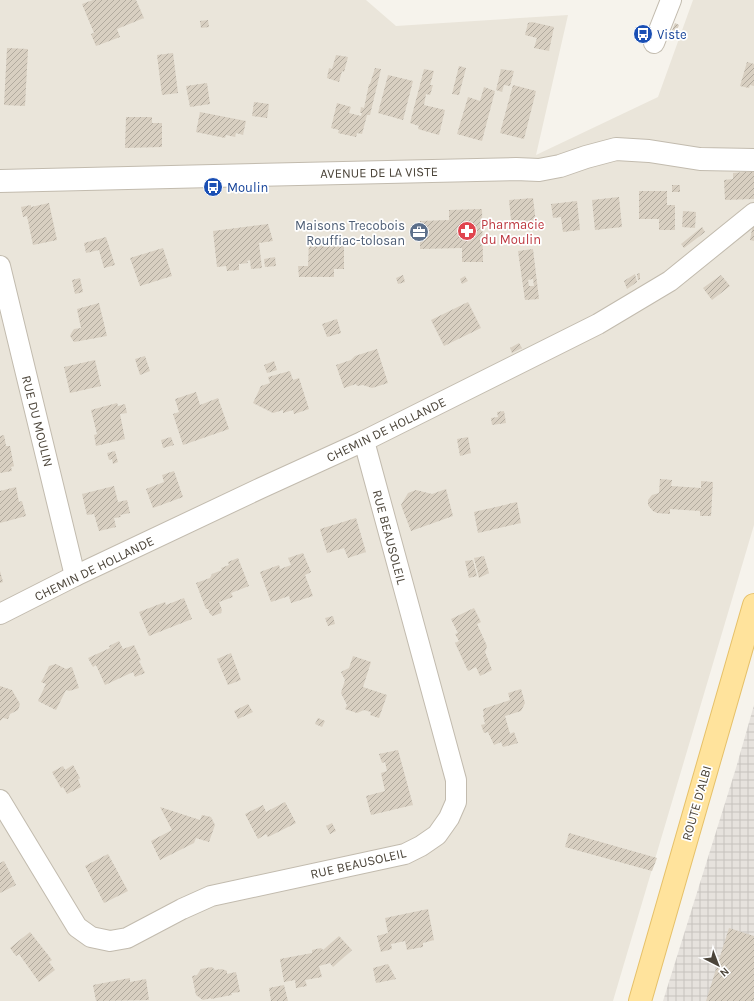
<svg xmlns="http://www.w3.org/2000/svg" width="754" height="1001" font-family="Karla,sans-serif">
  <defs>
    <pattern id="industrial-grid" width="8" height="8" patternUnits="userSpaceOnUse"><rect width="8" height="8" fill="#e6e2dd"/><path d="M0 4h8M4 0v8" fill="none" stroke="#c7c3be"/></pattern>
    <pattern id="building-hatch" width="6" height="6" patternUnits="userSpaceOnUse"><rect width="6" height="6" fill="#d8cfc1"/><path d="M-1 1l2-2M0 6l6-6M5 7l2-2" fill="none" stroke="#b1aa9e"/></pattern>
  </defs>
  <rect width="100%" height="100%" fill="#f6f3ec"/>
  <polygon fill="#eae5da" points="0,0 366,0 396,26 568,15 536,155 658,97 693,0 754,0 754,525 613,1001 0,1001"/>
  <polygon fill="url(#industrial-grid)" points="754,705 754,1001 663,1001 736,768"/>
  <g fill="url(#building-hatch)" fill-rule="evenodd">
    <polygon points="93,0 136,0 144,18 117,29 120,37 96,46 91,34 94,33 82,4"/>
    <polygon points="208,20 209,27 201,28 200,21"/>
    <polygon points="532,22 554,27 549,51 534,48 537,38 525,35 528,23"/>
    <polygon points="675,23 679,25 675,35 671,33"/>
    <polygon points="7,48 28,49 25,106 4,105"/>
    <polygon points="173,53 178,93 162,95 157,55"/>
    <polygon points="336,55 348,57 344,72 342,71 339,82 327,78 329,68 332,69"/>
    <polygon points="747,62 754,64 754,86 750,85 749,88 740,86"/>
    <polygon points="459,66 466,68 459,95 452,94"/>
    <polygon points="375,68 381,69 370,115 367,115 362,134 357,133 356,137 338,133 339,130 331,128 337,103 351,107 349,113 361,116 362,113 360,113 361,107 364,108 369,84 370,84"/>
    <polygon points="424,69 434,71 430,85 433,85 430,95 426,94 424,105 445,110 439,135 418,129 419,126 410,123"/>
    <polygon points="501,69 514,71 510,86 504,85 502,92 496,90"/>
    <polygon points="388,75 413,81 403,120 378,113"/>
    <polygon points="207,83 210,104 190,107 186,86"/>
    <polygon points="513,85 536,91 524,139 500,133"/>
    <polygon points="484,87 495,91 482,141 457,134 468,97 480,101"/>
    <polygon points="254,102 269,104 267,118 252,116"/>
    <polygon points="200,112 246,121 243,135 236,133 235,137 226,135 225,138 196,132"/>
    <polygon points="126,117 152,117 152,123 162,123 162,147 125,148"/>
    <polygon points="744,172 754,172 754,199 725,200 724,180 733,179 733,173"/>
    <rect x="672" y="185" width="8" height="7"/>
    <polygon points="639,191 667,191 667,205 675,205 675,230 659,230 659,219 639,219"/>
    <polygon points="619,197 622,227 595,230 592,200"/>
    <polygon points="533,198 536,223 521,224 521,220 511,220 509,200"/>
    <polygon points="577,201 580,230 563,232 561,217 553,218 551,204"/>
    <polygon points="49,203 57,240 33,245 27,216 23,217 21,207 31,205 31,207"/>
    <polygon points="482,209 483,262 462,262 462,248 420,249 420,221 449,220 449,210"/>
    <polygon points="683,211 696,212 695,228 682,227"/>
    <polygon points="268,224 273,241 259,243 262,268 251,269 250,260 247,261 248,263 239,264 239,270 227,271 226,266 217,267 213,231"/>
    <polygon points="753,224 754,224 754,241 750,240"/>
    <polygon points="702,227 705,232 684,248 681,244"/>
    <polygon points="106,237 115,265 104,268 99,250 86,253 84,243"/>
    <polygon points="331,241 331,246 344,246 344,269 334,269 334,277 299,277 298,266 308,266 309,242"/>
    <polygon points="163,248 172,276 140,286 130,258"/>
    <path d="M533,249L539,299L525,300L518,251ZM533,279L534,286H529L528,280Z"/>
    <polygon points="275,257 276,266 265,267 264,259"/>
    <polygon points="640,273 640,279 638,280 637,274"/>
    <polygon points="635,274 637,282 627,289 624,281"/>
    <polygon points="403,275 405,282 398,284 396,278"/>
    <polygon points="721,275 730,286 712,300 703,288"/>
    <polygon points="465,276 468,281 462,284 460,279"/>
    <polygon points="80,278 83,292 75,294 72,280"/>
    <polygon points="468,302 481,328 444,346 431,320"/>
    <polygon points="99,303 107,336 74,342 70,336 72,332 74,329 81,328 77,309"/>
    <polygon points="337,319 341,333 327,337 322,324"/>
    <polygon points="519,343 522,348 512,353 510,348"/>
    <polygon points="377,349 388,383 372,388 363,385 357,386 356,384 344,388 336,365 351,360 355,356"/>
    <polygon points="145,356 150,371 140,375 135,359"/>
    <polygon points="95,360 101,386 70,393 64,367"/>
    <polygon points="274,361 277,370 267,373 264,365"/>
    <polygon points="290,371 293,380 299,378 309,409 294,414 293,410 283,413 283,410 273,413 253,403 261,386 270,383 268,377"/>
    <polygon points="196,392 200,405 218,398 229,429 183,445 173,414 179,412 175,399"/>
    <polygon points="117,403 118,406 125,404 127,413 120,414 125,439 96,446 94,435 97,434 91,410"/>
    <polygon points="504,411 506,423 492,425 491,418 498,417 497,412"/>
    <polygon points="4,435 6,446 10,446 14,466 11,467 12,471 0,473 0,436"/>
    <polygon points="171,437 174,445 163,448 161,440"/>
    <polygon points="468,437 471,453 460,456 457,439"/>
    <polygon points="115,451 118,462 113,464 112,459 109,460 107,453"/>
    <polygon points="174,471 183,497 153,508 146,489 164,482 162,475"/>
    <polygon points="660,479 672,480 671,486 701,488 701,481 713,482 711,516 700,516 700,511 670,509 670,514 657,513 653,511 648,505 648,500 652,495 659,493"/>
    <polygon points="114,486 118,502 127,500 130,513 120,515 121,517 114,518 116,527 99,531 94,514 87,515 82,494"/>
    <polygon points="16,487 19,502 22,501 26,516 0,523 0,491"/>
    <polygon points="446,489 453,516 411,531 401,505 408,493 416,490 432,494"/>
    <polygon points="517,502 521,523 478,533 474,512"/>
    <polygon points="356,518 366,552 348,558 344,548 327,553 320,529"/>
    <polygon points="303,553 311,572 305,575 313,596 291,603 289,596 271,602 260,572 279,565 280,569 291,565 288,558"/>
    <polygon points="484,556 489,573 479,578 474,558"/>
    <polygon points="238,558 249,586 231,593 233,597 219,602 222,610 221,613 213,616 210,614 208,609 206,609 196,583 210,578 212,574 222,570 221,568 229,565 228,562"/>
    <polygon points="473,560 477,576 469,578 465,561"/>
    <polygon points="0,571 3,582 0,583"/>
    <polygon points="184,598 192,619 149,636 139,612 165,602 166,605"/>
    <polygon points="474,608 481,622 477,624 487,646 485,652 492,670 480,676 476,667 468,671 455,643 459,641 455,634 458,633 451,619"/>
    <polygon points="333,616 335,624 328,626 325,618"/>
    <polygon points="119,641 123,649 134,645 141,660 139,661 145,673 135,677 133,672 105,685 96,665 93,667 88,658 110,648 109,646"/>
    <polygon points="231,653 241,680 228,685 217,659"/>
    <polygon points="353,656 371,662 363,687 387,695 379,718 370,715 371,712 364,710 357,713 345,709 347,705 341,693 345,680 341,672 349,668"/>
    <polygon points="56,664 66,669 72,667 79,688 69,691 66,690 56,710 38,701 46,684 41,682 45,675 49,666"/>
    <polygon points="0,686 12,690 20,704 18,710 10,714 8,719 3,718 0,721"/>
    <polygon points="521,689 525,703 521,711 505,716 510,734 514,732 518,743 503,747 501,742 494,745 488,732 484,733 481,725 485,724 483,715 484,715 483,709 510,700 508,693"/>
    <polygon points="248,704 253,712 238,719 234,711"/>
    <polygon points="318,718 325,721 322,727 315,724"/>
    <polygon points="398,750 413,805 371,815 366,796 385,791 381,773 387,771 385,762 382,763 379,754"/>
    <polygon points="73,765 80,778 78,779 81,787 67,794 63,787 61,788 52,772 63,766 65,770"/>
    <polygon points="285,802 296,823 268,837 266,834 258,839 245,814 263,805 266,812"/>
    <polygon points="160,807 200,820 202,815 211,817 215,825 209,842 196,838 194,843 160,860 151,841 172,830"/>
    <polygon points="332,823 336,831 330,834 326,826"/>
    <polygon points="569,833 657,858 652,871 565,847"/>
    <polygon points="108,854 128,891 104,903 85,866"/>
    <polygon points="4,861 16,885 0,893 0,863"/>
    <polygon points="428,909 434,940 423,943 423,947 407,950 405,941 391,944 392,949 381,952 377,936 388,933 385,918"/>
    <polygon points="729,928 754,936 754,1001 706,1001"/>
    <polygon points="30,932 52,960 49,962 55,970 39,982 19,954 16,956 10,948"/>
    <polygon points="339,936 352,950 333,967 330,963 319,966 322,977 305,980 307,986 296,988 295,980 284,982 280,959 312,953 312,950 321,948 323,950"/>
    <polygon points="388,964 396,979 376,983 373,968"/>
    <polygon points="212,967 215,970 222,969 227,971 227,974 236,972 240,992 231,993 232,995 211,999 211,998 203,1000 196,995 192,976 197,975 201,969"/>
    <polygon points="130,978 130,982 146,979 149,1000 96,1001 93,985"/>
    <polygon points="284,985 288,1001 271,1001 269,988"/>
  </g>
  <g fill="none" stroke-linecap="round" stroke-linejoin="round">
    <defs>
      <g id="minor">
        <polyline points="654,43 671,0"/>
        <polyline points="0,266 75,576"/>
        <polyline points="0,614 75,576 261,488 364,441 598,324 670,281 754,213"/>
        <polyline points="0,800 77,927 91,937 110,941 127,938 182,909 211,896 405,854 421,846 437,835 449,818 456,802 456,780 364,441"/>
      </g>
      <polyline id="tertiary" points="0,181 516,169 539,170 560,166 586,157 616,149 649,151 700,159 754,160"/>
      <polyline id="primary" points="640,1001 754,605"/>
    </defs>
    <use href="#minor" stroke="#c2bbae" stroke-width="22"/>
    <use href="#tertiary" stroke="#c2bbae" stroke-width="24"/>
    <use href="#primary" stroke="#e6c16a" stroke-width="24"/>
    <use href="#minor" stroke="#fff" stroke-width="20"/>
    <use href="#tertiary" stroke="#fff" stroke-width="22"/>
    <use href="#primary" stroke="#ffe39c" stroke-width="22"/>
  </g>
  <defs>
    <symbol id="bus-disc" viewBox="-11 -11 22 22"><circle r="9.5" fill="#1a4fb4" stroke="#fff"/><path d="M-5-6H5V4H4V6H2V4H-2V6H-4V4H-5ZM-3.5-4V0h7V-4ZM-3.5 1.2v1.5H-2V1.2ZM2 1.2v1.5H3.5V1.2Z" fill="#fff"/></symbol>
    <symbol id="pharmacy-disc" viewBox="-11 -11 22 22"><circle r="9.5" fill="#e0444e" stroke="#fff"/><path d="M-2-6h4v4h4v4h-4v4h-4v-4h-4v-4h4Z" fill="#fff"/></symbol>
    <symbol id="office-disc" viewBox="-11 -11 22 22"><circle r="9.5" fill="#5c6f8a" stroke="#fff"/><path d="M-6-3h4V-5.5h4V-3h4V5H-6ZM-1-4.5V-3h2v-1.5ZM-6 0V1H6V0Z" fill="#fff"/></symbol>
  </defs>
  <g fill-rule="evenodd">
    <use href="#bus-disc" x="632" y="23" width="22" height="22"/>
    <use href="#bus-disc" x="202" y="176" width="22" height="22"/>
    <use href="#pharmacy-disc" x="456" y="220" width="22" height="22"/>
    <use href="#office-disc" x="408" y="221" width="22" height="22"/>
  </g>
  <g text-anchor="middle" stroke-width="3.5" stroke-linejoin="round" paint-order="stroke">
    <g font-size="13" fill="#164399" stroke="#fff" text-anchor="start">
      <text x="657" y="39">Viste</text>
      <text x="227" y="192">Moulin</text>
    </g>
    <g font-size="13" fill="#4b4439" stroke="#fff">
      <text transform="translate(379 172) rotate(-1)" y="5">AVENUE DE LA VISTE</text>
      <text transform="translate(38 421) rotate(76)" y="5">RUE DU MOULIN</text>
      <text transform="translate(386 429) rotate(-26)" y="5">CHEMIN DE HOLLANDE</text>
      <text transform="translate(390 537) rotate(75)" y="5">RUE BEAUSOLEIL</text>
      <text transform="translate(94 568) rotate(-26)" y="5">CHEMIN DE HOLLANDE</text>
      <text transform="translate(696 803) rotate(-74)" y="5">ROUTE D'ALBI</text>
      <text transform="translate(358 863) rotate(-13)" y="5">RUE BEAUSOLEIL</text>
    </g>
    <g font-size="13" fill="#be3a42" stroke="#fff" text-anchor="start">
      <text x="481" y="229">Pharmacie<tspan x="481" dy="15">du Moulin</tspan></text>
    </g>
    <g font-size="13" fill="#4e5e75" stroke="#fff" text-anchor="end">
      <text x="405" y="230">Maisons Trecobois<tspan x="405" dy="15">Rouffiac-tolosan</tspan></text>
    </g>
  </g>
  <g transform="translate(718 965) rotate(138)" stroke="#ffffff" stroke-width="3" paint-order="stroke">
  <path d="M0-3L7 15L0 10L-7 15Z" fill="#4b4439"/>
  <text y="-6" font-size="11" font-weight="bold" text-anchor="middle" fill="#4b4439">N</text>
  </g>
</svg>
